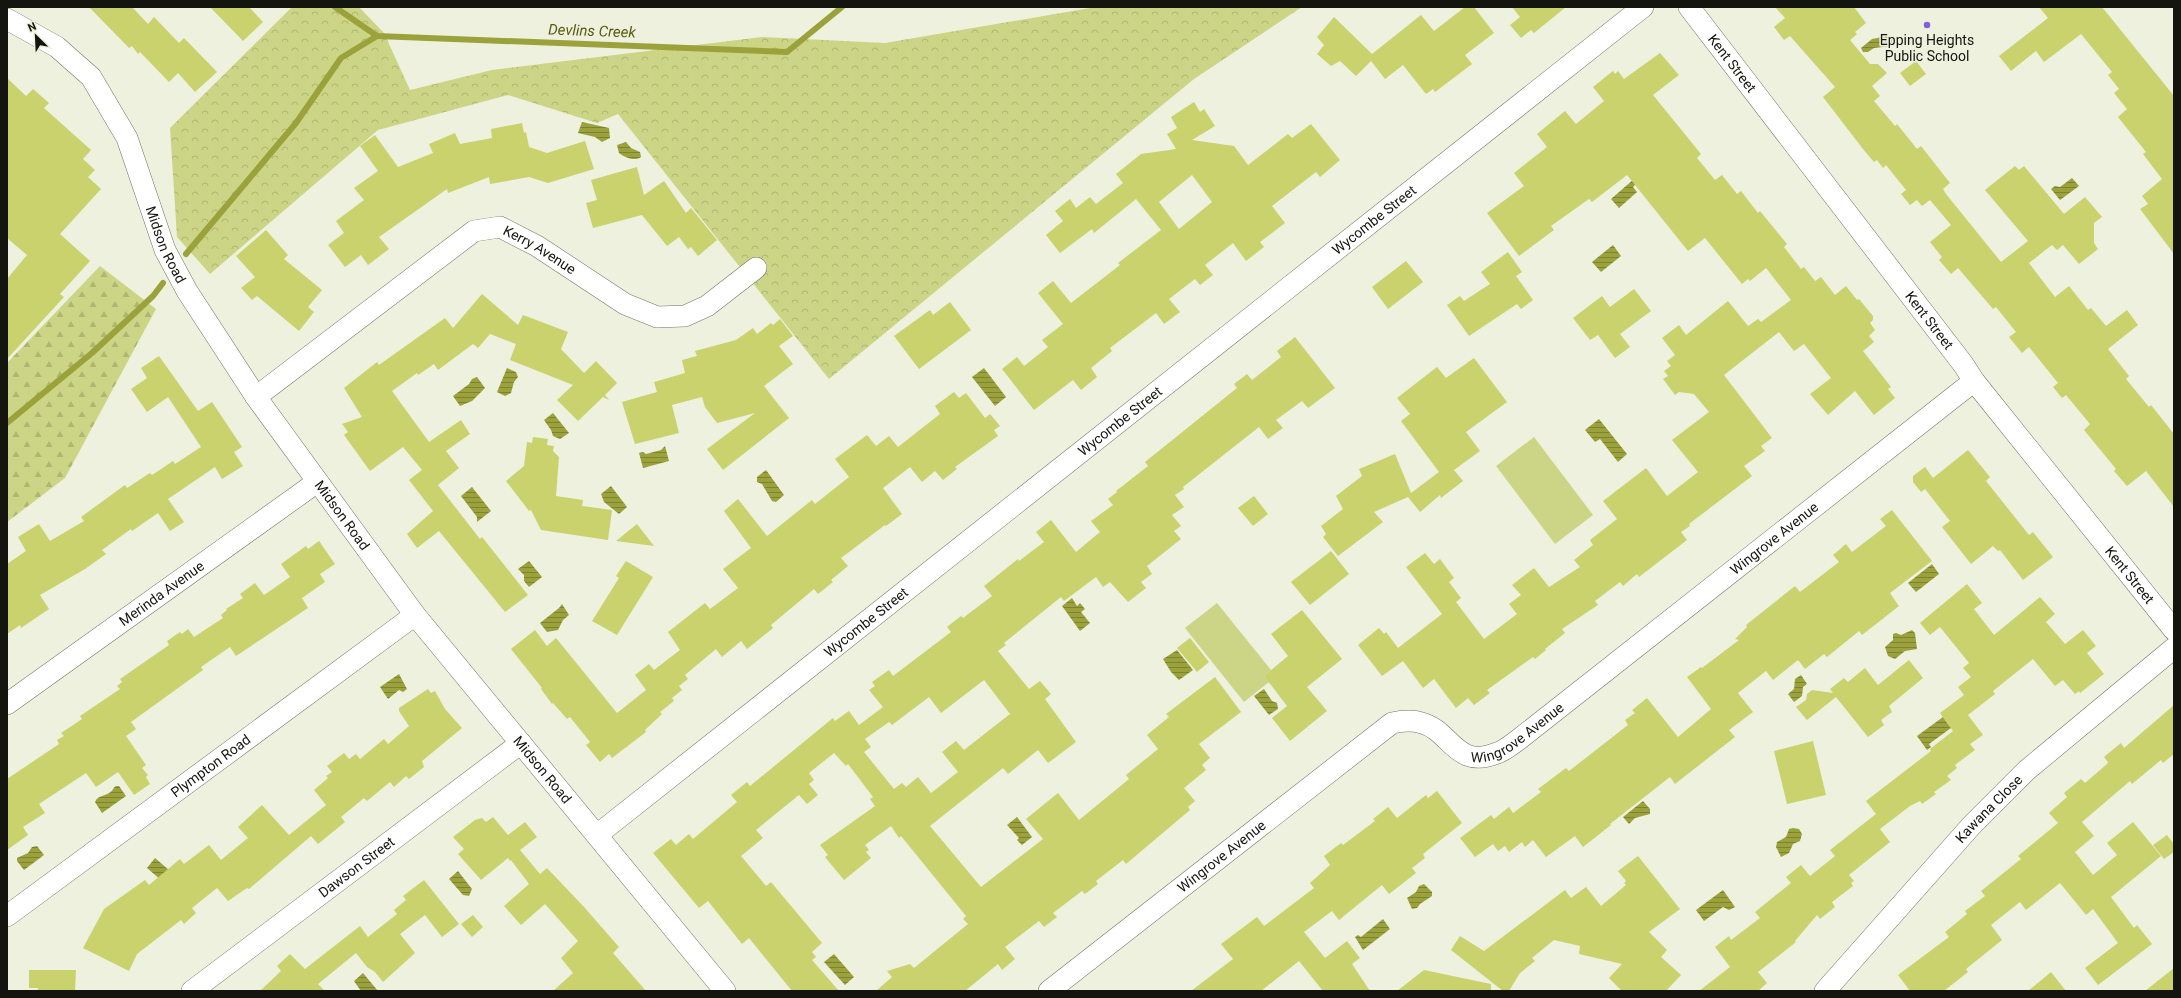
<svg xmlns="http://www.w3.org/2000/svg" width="2181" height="998" font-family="Roboto,sans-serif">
  <defs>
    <pattern id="forest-firs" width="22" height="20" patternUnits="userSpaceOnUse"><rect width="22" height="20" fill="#ccd585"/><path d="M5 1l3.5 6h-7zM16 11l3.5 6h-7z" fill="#aeb672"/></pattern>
    <pattern id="park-crowns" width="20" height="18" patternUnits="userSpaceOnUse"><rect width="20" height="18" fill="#ccd585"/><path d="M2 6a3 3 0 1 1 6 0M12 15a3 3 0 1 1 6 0" fill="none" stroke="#aeb672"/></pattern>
    <pattern id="water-rules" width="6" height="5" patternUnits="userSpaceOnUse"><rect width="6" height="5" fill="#9ba23b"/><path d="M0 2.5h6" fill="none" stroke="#7d8330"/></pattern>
  </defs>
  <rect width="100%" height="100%" fill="#eef1de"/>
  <g fill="#ccd585">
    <polygon points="1534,437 1593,515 1555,544 1496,466"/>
    <polygon points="1217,603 1271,670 1264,676 1269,682 1244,702 1185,628"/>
  </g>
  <polygon fill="url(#forest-firs)" points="100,266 156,309 65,478 7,522 7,363"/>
  <polygon fill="url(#park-crowns)" points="292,7 359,7 384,33 410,90 492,70 762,37 885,43 1096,7 1302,7 1194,79 829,379 618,114 597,123 508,95 378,130 210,274 177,237 170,128"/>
  <g fill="url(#water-rules)">
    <polygon points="1888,36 1893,40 1891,46 1874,48 1868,52 1863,52 1861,48 1872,39"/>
    <polygon points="582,122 609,128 610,138 602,142 595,137 578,133"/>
    <path d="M626,142L631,148L640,152L641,157C635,162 624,157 619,153L617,145Z"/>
    <polygon points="2072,178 2079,186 2060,200 2051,189 2055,186 2060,187"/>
    <polygon points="1634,179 1637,183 1633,187 1637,192 1619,208 1611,199"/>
    <polygon points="1613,245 1621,256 1601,272 1592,262"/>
    <polygon points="507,368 516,372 518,377 514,382 511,393 505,396 497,392"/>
    <polygon points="984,368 1006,397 995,406 972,377"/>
    <polygon points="477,377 485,388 472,401 460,406 453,396 469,384 472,379"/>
    <polygon points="553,413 569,433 560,439 553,436 551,430 544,420"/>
    <polygon points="1599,419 1627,454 1618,462 1600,439 1595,442 1585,430"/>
    <polygon points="665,446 669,461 643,468 639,453 643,452 646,454 661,450"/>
    <polygon points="766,470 784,495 776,502 772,501 762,484 757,482 757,477"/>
    <polygon points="611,486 627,507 619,514 604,502 601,494"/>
    <polygon points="472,487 491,511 477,522 477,517 461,496"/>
    <polygon points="529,561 542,577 529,587 524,581 524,575 518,569"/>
    <polygon points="1932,564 1939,574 1916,592 1908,583"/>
    <polygon points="1072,598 1077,606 1080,603 1085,609 1081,612 1090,623 1080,631 1062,606"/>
    <polygon points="562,604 569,615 563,620 558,630 547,632 540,623 559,608"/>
    <polygon points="1912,630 1915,633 1917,649 1905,651 1895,659 1888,656 1885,647 1893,640 1893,634 1896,633 1901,635"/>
    <polygon points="1177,650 1193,670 1179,680 1171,672 1163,659"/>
    <polygon points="399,674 407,689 403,692 399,690 388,699 380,687"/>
    <polygon points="1801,675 1807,684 1803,687 1802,696 1794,702 1788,694 1794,689 1795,679"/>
    <polygon points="1264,689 1272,701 1277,703 1278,709 1269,715 1254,696"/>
    <polygon points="1943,717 1951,728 1929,744 1931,747 1927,750 1917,736"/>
    <path d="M116,786H119L126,796L102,813L95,802C98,795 103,797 109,793C113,791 112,789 116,786Z"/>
    <polygon points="1643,801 1650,809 1650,814 1635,818 1629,824 1623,817"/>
    <polygon points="1017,817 1032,837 1022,845 1017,840 1019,838 1007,825"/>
    <polygon points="1793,828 1799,829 1802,834 1800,841 1793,844 1789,853 1781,857 1776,847 1777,842 1786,837 1789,829"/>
    <polygon points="37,846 44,855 24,870 17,861 17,858 28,853 32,847"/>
    <polygon points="155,858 169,870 168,886 147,868"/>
    <polygon points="458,871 472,889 469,896 463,895 449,879"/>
    <polygon points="1424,884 1432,892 1432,896 1420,904 1417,908 1412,909 1407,898 1416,892 1419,886"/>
    <polygon points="1723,890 1735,907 1729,910 1723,907 1704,921 1696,910"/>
    <polygon points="1383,919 1390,929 1363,950 1355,937 1358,935 1361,937"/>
    <polygon points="834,954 854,977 845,985 824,962"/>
    <polygon points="363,973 378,991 361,991 354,981"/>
  </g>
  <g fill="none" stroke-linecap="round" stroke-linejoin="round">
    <g stroke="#9ba23b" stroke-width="6">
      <polyline points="335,7 377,36 787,52 842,7"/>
      <polyline points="186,254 296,123 341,58 377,36"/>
      <polyline points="7,423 92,353 153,296 163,283"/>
    </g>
  </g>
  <g fill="#c9d26d" fill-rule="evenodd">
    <polygon points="89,7 132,7 148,24 154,17 179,43 184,38 217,72 195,92 178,73 169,82 140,52 138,54 132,46 129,48"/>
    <polygon points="210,7 249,7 263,22 243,41"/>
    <polygon points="1465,7 1474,7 1494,33 1465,55 1472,64 1435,92 1433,89 1426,94 1403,65 1385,79 1371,61 1356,76 1340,61 1331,66 1317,54 1324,45 1317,37 1334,17 1372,54 1421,15 1434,31"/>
    <polygon points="1512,7 1566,7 1534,33 1531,30 1521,38 1510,25 1520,17"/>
    <polygon points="1775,7 1854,7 1866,23 1855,32 1857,34 1850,40 1870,64 1878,64 1887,73 1872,86 1880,96 1874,101 1895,126 1897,124 1917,149 1921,146 1950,183 1943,189 1946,194 2001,262 2028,241 1985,190 2015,166 2019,170 2024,166 2064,214 2085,197 2102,217 2094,223 2094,243 2098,249 2079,264 2063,245 2057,250 2052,245 2029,263 2055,297 2069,286 2088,310 2091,308 2106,326 2127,310 2138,325 2108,349 2129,376 2126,379 2149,407 2151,405 2174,434 2174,507 2146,471 2127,486 2114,471 2116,469 2084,430 2090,424 2066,395 2062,398 2053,387 2058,383 2029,347 2022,353 2009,337 2016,332 1996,307 1993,309 1958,268 1951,274 1939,260 1942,257 1930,242 1951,225 1930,200 1922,206 1917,200 1910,205 1901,194 1906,190 1886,165 1883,168 1877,160 1874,162 1863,149 1823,97 1835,87 1790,36 1784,40 1774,27 1785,18"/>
    <polygon points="2039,7 2102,7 2174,96 2174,254 2140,209 2148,204 2142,196 2162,179 2143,154 2146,152 2118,117 2127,109 2114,93 2119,89 2108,75 2112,72 2081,34 2044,62 2036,51 2011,71 1999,56 2048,18"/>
    <polygon points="1660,53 1679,75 1653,95 1701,154 1697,158 1715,180 1722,175 1737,194 1741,191 1758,213 1760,211 1787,244 1784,247 1801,269 1804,267 1815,281 1821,277 1835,295 1846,286 1857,300 1859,299 1873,316 1873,320 1870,323 1875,330 1869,336 1874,342 1863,351 1891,387 1888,389 1895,398 1874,415 1855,391 1828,415 1810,394 1831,378 1804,344 1794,351 1779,332 1724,375 1772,438 1761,446 1765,451 1744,466 1752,476 1689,524 1690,526 1681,532 1687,540 1639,577 1637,574 1623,586 1620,582 1595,601 1598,605 1562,629 1565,633 1545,649 1546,650 1535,659 1533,657 1487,690 1490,693 1474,705 1468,698 1456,708 1434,679 1423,688 1403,661 1382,676 1358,645 1379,628 1384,634 1386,632 1398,648 1442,614 1406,567 1425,553 1434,564 1440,559 1454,578 1449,582 1461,598 1456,602 1484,639 1517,614 1509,604 1521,595 1512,585 1534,568 1549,587 1580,567 1574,560 1593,545 1590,540 1617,519 1603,501 1646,468 1667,496 1698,472 1672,440 1709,412 1694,394 1679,392 1675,395 1663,379 1668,376 1664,371 1671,366 1667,361 1675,355 1662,338 1679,325 1686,335 1728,301 1748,326 1758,319 1761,322 1791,300 1766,268 1750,281 1748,279 1742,284 1705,238 1688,251 1627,175 1592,202 1589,199 1551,226 1554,230 1519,256 1487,213 1524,186 1514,173 1547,147 1537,134 1565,111 1576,124 1604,101 1593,87 1613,71 1615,74 1618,71 1624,79"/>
    <polygon points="1916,61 1926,74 1910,86 1900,73"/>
    <polygon points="7,78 26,96 33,89 49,103 44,108 91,150 83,159 95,170 88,177 101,189 60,234 90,261 60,294 64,297 7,359 7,279 27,255 7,238"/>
    <path d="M1194,102L1200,112L1204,109L1215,126L1192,140L1234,146L1248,165L1288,134L1292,138L1311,124L1340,160L1320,177L1316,172L1272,206L1285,223L1260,242L1264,247L1246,261L1233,243L1205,265L1213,275L1200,285L1195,279L1169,299L1180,312L1164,324L1156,313L1110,348L1112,351L1091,368L1097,377L1081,390L1073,380L1034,410L1002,369L1017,357L1024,366L1048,347L1042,340L1063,324L1038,293L1053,281L1071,303L1120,265L1118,263L1161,230L1136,199L1094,233L1092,229L1060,253L1046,235L1063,221L1055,211L1070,199L1076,208L1090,197L1096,204L1123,183L1116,174L1141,154L1176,149L1167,134L1177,128L1171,117ZM1192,175L1212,202L1179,229L1159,202Z"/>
    <polygon points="522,123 524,133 526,132 529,147 547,153 585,141 594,169 548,183 529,177 490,184 489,177 448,193 447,189 379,237 389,249 368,265 361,255 345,267 328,245 344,233 336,221 364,200 354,188 378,171 360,146 375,135 398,167 433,153 429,144 455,133 460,144 492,138 491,129"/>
    <polygon points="637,167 644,195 664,181 686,213 691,208 717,240 698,256 691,247 688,249 679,237 667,246 642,215 593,228 586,203 597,200 591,180"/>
    <polygon points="266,230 288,255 284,259 322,290 308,307 314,312 299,331 257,296 252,300 241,288 255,277 236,256"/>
    <polygon points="1508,252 1522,272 1516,276 1533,300 1521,309 1517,304 1469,336 1447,305 1460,296 1464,301 1490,284 1481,272"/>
    <polygon points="1406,261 1423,282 1388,309 1372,287"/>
    <polygon points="1634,289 1651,311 1620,334 1630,347 1615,358 1598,335 1590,340 1573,318 1602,296 1610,307"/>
    <polygon points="482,294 518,325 523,315 568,332 561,349 584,373 596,361 617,383 605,395 609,400 603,397 578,421 557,400 573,385 510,360 516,344 490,334 478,348 473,344 438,370 434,364 418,375 417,373 392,391 429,442 461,420 470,434 446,451 459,468 438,485 480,539 482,537 528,595 505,612 439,531 417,548 407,534 433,511 409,480 422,470 403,447 370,471 344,435 348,432 342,424 362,417 344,388 377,362 379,365 445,318 453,328"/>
    <polygon points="950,302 971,330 919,369 894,336 930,310 933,315"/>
    <polygon points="780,319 793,336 779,346 793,364 764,386 789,418 723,470 707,449 755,413 717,423 705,407 702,397 672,405 679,433 635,444 622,402 657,392 654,382 685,373 682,360 697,356 695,351 736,340 753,328 757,334 771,323 773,325"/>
    <path d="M1295,337L1335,388L1308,408L1302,401L1276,420L1283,428L1268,439L1259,427L1183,487L1184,489L1175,495L1184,507L1172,515L1181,526L1174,531L1181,539L1147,566L1152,574L1141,582L1146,588L1128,602L1110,582L1103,587L1096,577L1064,601L1061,597L1004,643L1006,645L998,651L1029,689L1040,681L1051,694L1045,699L1076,742L1048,763L1038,750L1008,774L1003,768L930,826L981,887L1043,839L1026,819L1058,793L1079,820L1129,779L1126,775L1158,749L1147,735L1169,717L1166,714L1215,677L1241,712L1199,744L1210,758L1202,765L1206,770L1184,788L1195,801L1188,807L1190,810L1126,864L1123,860L1096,881L1098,884L1085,894L1082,891L1053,913L1057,917L1044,927L1039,921L1005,947L1015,959L1002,970L998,964L965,991H876L892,977L887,971L910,964L914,968L968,924L963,919L966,916L901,836L899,838L891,826L865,845L869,850L866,852L871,858L844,880L825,857L828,855L820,845L875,806L870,799L873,797L848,764L846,766L834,753L809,773L814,780L809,784L818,795L807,804L799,795L756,830L763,838L741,856L766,886L771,882L822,943L812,952L816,957L812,960L839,991H792L749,938L742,944L708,901L699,908L653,853L671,839L676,845L689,834L693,839L737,802L731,795L747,782L750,786L833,718L835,721L849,711L859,725L883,707L869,690L875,686L872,682L889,670L893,676L951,632L947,627L961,616L963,618L992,596L984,586L1018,559L1019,561L1044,542L1036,532L1051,520L1076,552L1100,532L1091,521L1113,505L1108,499L1117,492L1116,491L1148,466L1145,462L1237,388L1234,384L1247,374L1252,380L1281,357L1277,351ZM984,680L1010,714L964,750L956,741L942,752L958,772L931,793L918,777L906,787L902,783L894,789L864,752L871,747L865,739L889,722L892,725L929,697L941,713Z"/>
    <polygon points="159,356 198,411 212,402 242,447 234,452 243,466 222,479 215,467 168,499 184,522 170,531 158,513 132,531 131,529 102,550 106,554 85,569 40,595 49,609 21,628 20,625 7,634 7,564 26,551 18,537 39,524 50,541 84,521 81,517 125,485 127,488 150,473 152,475 173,461 175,464 201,447 168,397 147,412 131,389 147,378 141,368"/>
    <polygon points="1474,358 1507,402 1466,432 1480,451 1454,470 1463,481 1441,498 1440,495 1420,512 1408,497 1374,512 1383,522 1338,556 1323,537 1326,534 1321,526 1343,509 1336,496 1362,476 1359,469 1395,454 1411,493 1439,472 1401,421 1410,414 1397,398 1437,367 1446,378"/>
    <polygon points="954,392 959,398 966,393 985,418 990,414 1000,426 994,430 998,436 955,467 957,469 943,480 935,471 922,482 910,467 883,488 902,514 886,526 885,525 841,558 848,566 831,580 833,582 818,594 814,589 771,625 773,628 747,649 741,641 722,657 716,649 685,675 688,679 679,686 682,690 672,698 674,701 660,712 662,714 645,730 646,732 612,758 609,754 600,762 586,745 590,742 570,717 567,719 553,703 552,704 541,689 542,688 511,649 535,630 547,646 556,638 617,713 646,690 635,675 649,664 654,670 680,650 668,632 705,603 710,609 738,588 723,569 751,548 724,511 738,499 767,536 812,500 815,504 849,477 835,459 867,435 876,446 889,436 898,447 940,414 935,406"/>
    <polygon points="533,437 548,439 547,445 554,446 553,451 559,457 556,496 583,500 582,506 612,510 608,540 541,530 531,510 529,511 506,481 524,466 527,442 532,443"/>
    <polygon points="1968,450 1990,477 1986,481 2029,535 2033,532 2053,557 2023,580 2000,550 1998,551 1993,546 1971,564 1942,527 1950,521 1925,489 1921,492 1913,482 1913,476 1925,467 1933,478"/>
    <polygon points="1254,496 1268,514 1253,526 1238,508"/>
    <polygon points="1892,510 1932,561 1890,593 1899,606 1862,635 1859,631 1827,657 1824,654 1805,669 1798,660 1773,680 1766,671 1738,693 1753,712 1729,730 1735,737 1675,784 1670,777 1610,824 1611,825 1583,847 1575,836 1546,857 1533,840 1525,847 1522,842 1509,852 1505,846 1498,851 1493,844 1475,857 1460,838 1491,815 1494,819 1509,807 1513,813 1541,792 1538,789 1566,768 1569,771 1628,725 1625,720 1635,713 1632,710 1647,698 1678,737 1711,709 1687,677 1701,667 1702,668 1739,640 1735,639 1747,627 1746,625 1795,586 1800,592 1839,562 1833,555 1846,544 1852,552 1886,526 1880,519"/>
    <polygon points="637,524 654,546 616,541"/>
    <polygon points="319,541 335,564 320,574 325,582 302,598 308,608 236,656 230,647 201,667 203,670 131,722 136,729 126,736 146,765 142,768 148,775 146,777 150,784 134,795 118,772 96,787 86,773 39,804 45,813 23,827 28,835 7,850 7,779 59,744 57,740 64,736 61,733 82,719 80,716 120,689 117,686 122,682 120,679 169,645 167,641 180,632 182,634 188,629 194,637 223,618 221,615 227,610 226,609 243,598 240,594 255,583 264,595 290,577 281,564 306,546 308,549"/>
    <polygon points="1331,551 1349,574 1310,605 1291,582"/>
    <polygon points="626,561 653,577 617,635 592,621 619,578 616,576"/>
    <polygon points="1967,584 1982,603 1974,609 1994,635 2040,597 2055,614 2046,622 2065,644 2083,630 2096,646 2087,653 2104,674 2080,693 2079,691 2075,694 2063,680 2055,686 2033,659 1993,691 1995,694 1968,715 1983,735 1970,744 1975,750 1955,765 1957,768 1947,776 1951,780 1934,792 1936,794 1922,804 1920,801 1910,806 1880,829 1890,842 1849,875 1854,881 1851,883 1853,886 1832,902 1835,907 1820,919 1817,915 1795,941 1796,942 1758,972 1767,983 1758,991 1699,991 1730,967 1715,947 1729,936 1731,940 1760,918 1755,912 1791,883 1786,877 1801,865 1810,876 1835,856 1830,850 1876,814 1866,801 1931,751 1930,749 1953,731 1940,713 1964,695 1958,687 1971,677 1963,668 1969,663 1940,627 1930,635 1920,623"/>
    <polygon points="1302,610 1342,659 1307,687 1327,711 1290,741 1272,718 1287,706 1264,676 1288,656 1271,634"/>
    <polygon points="1190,638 1209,662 1197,672 1177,648"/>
    <polygon points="1909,660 1923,678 1889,706 1892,712 1881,720 1884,725 1868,737 1836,697 1807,720 1796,707 1806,700 1807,694 1812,690 1833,693 1830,689 1844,678 1848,682 1865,668 1878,685"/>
    <polygon points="428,689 431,693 435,691 445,709 462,728 422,761 424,767 409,779 406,776 394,787 390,782 367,801 364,798 341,817 345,822 318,844 311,836 249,889 247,888 228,901 217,888 192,908 196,913 184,924 181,920 137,954 129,971 83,948 104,909 145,880 149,885 180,859 184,864 209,845 221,860 248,838 238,827 262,805 289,835 326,805 314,790 328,778 326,776 332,772 327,766 344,753 349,759 356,754 360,759 384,739 388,744 409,726 399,711 399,708"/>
    <polygon points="2174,705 2174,754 2163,763 2161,760 2132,784 2130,781 2082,822 2094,836 2075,852 2093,875 2117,855 2107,843 2133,822 2161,856 2111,897 2134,928 2137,925 2152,944 2098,985 2085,968 2118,943 2093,909 2086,915 2060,883 2026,910 2020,902 1991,925 2002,940 1966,969 1968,972 1944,991 1910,991 1898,975 1949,937 1945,932 1967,914 1965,911 1985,896 1981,891 2021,859 2018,856 2058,823 2049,813 2067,797 2064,793 2081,779 2085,783 2107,764 2108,762 2104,757 2121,743 2124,748"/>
    <polygon points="1813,741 1826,795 1787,804 1774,751"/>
    <polygon points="1437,791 1462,823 1423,854 1425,858 1412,868 1416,873 1389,894 1382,885 1339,920 1332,911 1304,932 1325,958 1347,941 1360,958 1352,964 1370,991 1323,991 1299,961 1261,991 1191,991 1233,959 1221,944 1257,917 1264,926 1314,888 1310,883 1330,865 1324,856 1341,843 1343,845 1375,821 1373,819 1388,807 1397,818 1426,795 1428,798"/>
    <polygon points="493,817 508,835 525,822 537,837 520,850 540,874 547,868 584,907 619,947 613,953 646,991 553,991 573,973 561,958 578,941 545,904 521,925 504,906 529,884 511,860 510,861 508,858 481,880 458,854 464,849 453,837 475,820 482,818 486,822"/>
    <polygon points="2167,835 2174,844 2174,852 2164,859 2153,845"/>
    <polygon points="1638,856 1680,909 1649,932 1667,950 1661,957 1681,975 1666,991 1622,991 1609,978 1622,964 1579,954 1580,946 1554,940 1532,958 1535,961 1520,973 1509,991 1503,991 1451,950 1460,936 1484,951 1565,890 1571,898 1586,887 1601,906 1626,885 1624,883 1626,881 1618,871"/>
    <polygon points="424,880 459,924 442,937 425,915 400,934 415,953 383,982 375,972 367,967 356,953 318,984 325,991 260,991 281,971 277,966 290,954 305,969 360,926 368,937 397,914 394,910 406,900 403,896"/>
    <polygon points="473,915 483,927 472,937 461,924"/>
    <polygon points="2174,968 2174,991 2145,991"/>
    <polygon points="29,970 76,970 75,991 38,991 38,988 29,988"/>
    <polygon points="1424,970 1491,984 1491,991 1397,991"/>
    <polygon points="2051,972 2066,991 2028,991"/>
  </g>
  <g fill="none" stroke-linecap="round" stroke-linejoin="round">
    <defs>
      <g id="minor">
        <path id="s1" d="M1689,7L1963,364L1974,381L2174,630"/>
        <path id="s2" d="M7,19L57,47L91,77L127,138L165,250L187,291L256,397L415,615L725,991"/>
        <path id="s3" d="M256,397L474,231L500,227L537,246L625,304L657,317L685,316L707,306L756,268"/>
        <path id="s4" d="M7,704L317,482"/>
        <path id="s5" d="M597,835L1643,7"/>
        <path id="s6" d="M7,916L415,615"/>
        <path id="s7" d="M192,991L521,743"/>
        <path id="s8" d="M1049,991L1392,723C1401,721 1412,720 1422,723C1451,731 1456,770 1497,753C1504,751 1511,745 1518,740L1974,381"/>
        <path id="s9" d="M1825,991L1971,826L2027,770L2174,648"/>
      </g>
    </defs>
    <use href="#minor" stroke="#737565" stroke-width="22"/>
    <use href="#minor" stroke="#fff" stroke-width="21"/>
  </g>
  <circle fill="#8360db" stroke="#eef1de" stroke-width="1.5" cx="1927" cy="25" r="4"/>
  <g text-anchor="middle" stroke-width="3" stroke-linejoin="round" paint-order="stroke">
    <g font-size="14" fill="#14150f" stroke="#eef1de">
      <text x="1927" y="45">Epping Heights<tspan x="1927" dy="16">Public School</tspan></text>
    </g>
    <g font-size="14" fill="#14150f" stroke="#eef1de">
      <text dy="5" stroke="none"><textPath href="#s1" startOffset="71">Kent Street</textPath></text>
      <text dy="5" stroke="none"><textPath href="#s5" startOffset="991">Wycombe Street</textPath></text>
      <text dy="5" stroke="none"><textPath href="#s2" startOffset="287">Midson Road</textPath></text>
      <text dy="5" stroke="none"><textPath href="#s3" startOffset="346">Kerry Avenue</textPath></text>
      <text dy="5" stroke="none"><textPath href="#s1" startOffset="395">Kent Street</textPath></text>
      <text dy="5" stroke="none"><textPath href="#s5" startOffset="667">Wycombe Street</textPath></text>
      <text dy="5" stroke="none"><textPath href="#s2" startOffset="611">Midson Road</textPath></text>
      <text dy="5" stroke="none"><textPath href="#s8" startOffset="903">Wingrove Avenue</textPath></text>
      <text dy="5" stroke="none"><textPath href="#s1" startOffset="719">Kent Street</textPath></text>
      <text dy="5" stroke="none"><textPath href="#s4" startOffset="190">Merinda Avenue</textPath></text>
      <text dy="5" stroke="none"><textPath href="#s5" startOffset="343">Wycombe Street</textPath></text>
      <text dy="5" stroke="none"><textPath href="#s8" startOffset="579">Wingrove Avenue</textPath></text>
      <text dy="5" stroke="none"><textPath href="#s6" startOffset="253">Plympton Road</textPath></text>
      <text dy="5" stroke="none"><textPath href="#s2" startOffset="935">Midson Road</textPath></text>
      <text dy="5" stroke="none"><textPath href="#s9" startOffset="245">Kawana Close</textPath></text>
      <text dy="5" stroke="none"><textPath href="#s8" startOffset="219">Wingrove Avenue</textPath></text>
      <text dy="5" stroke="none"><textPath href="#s7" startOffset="206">Dawson Street</textPath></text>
    </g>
    <g font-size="15" font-style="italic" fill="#575b10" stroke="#eef1de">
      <text transform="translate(592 31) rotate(2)" y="5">Devlins Creek</text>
    </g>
  </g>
  <rect width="2181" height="998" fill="none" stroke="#14150f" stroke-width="16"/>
  <g transform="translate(36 36) rotate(336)" stroke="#eef1de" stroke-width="3" paint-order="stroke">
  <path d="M0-3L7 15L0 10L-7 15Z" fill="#14150f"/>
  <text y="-6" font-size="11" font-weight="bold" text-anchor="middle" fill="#14150f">N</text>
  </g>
</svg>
